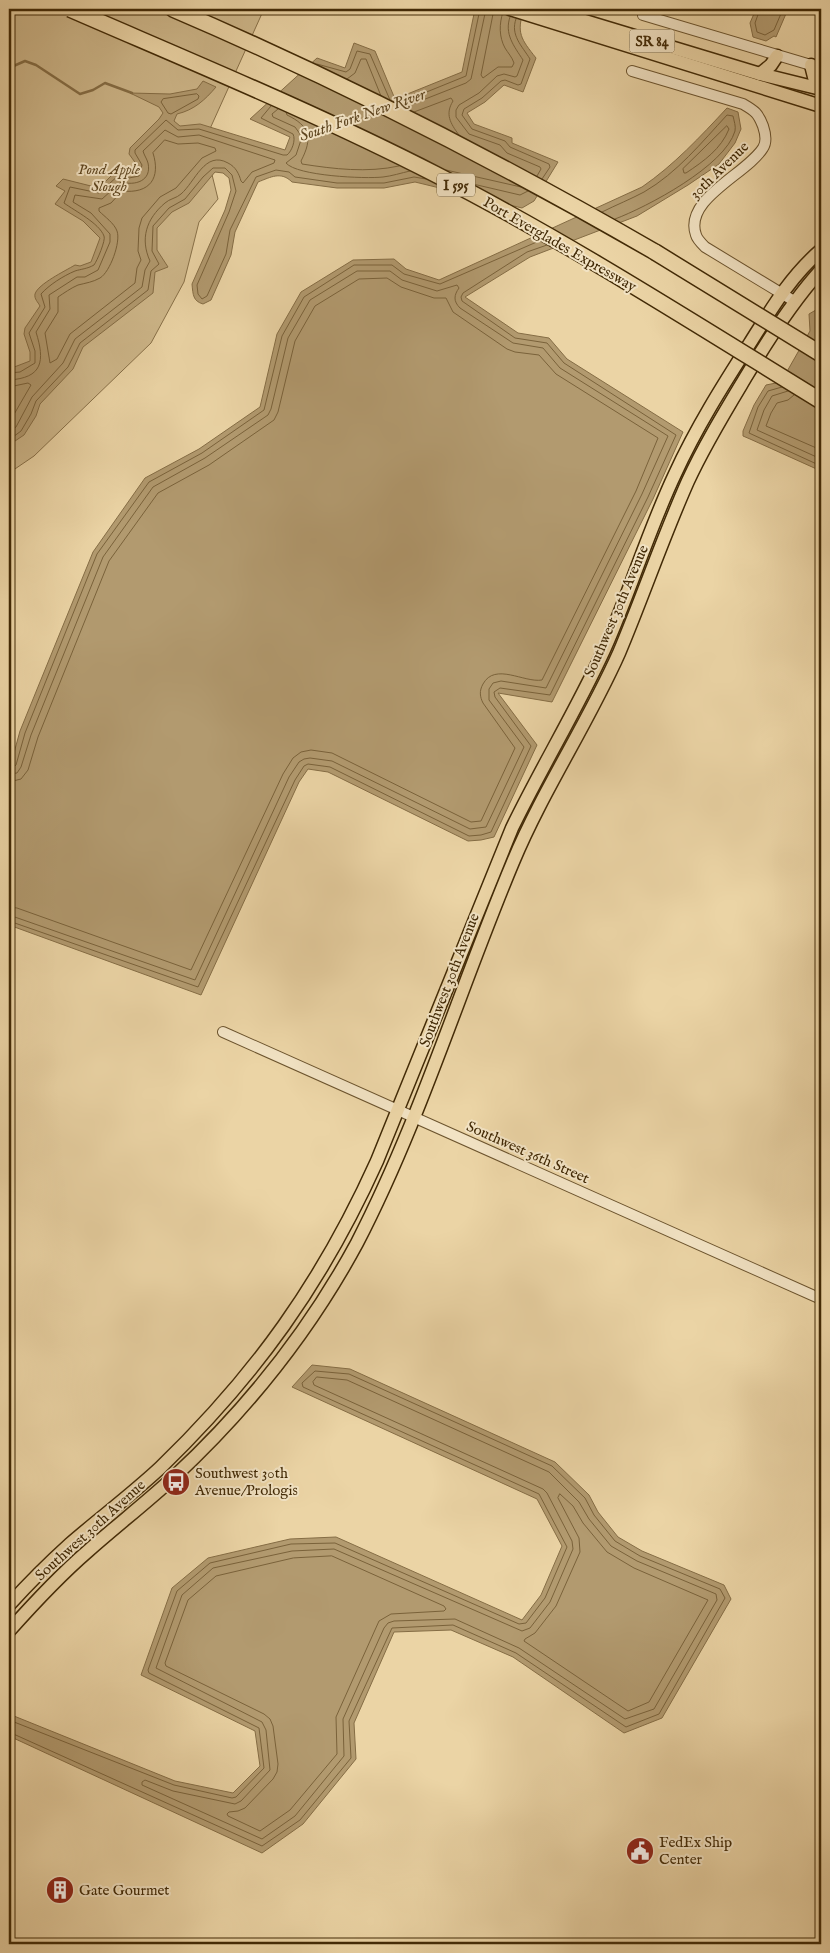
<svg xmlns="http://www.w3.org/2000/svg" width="830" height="1953" font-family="'IM FELL English',serif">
  <rect width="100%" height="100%" fill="#ebd4a5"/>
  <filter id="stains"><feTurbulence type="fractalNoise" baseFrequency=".004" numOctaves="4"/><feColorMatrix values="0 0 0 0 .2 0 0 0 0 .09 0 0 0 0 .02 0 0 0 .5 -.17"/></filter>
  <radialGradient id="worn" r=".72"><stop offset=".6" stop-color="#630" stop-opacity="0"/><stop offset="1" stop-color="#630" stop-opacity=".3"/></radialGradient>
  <polygon fill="#ceb78a" stroke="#887048" points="9,9 264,9 204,142 218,199 199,222 184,282 151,343 34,456 9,473"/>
  <g fill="#b29a6f" stroke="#856d45">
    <path d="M475,9H524C516,33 521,39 536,58L523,92L504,85L485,102L467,113L474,124L512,138V143L558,162L534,201L522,208L415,182L384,188H337L292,182C281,171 271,177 258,182L235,232L231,255L211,300L203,304C193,301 193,295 192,284L225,210L231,190L229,178L223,173L215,172L189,203L172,212L157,228V250L168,267L155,272L153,293L83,347L73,369L40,404L36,416L24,435L9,445V369L30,361V352L24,334L25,328L40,306C38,302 34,299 35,294C38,284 65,271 75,265L80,266L91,262L100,238L83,221L55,204L65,191L56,186L63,179L99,188L120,167L129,173L137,172V165L129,154L130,148L159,119L163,113L159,107L130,93L170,94L197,89L203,81L216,87C205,100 194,110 177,114L174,121L180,126L200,124L285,150L290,137L250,119L317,58L345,68L354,43L375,51L395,99L462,72Z"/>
    <polygon points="756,9 788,9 776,37 774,36 766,41 753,37 750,23"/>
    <path d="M727,108L738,112L741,129L735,143L719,164L688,185L637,216L530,257L465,297L518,333L549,338L567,359L683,432L653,499L552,702L498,693L537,745L494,837L481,840L468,841L328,772L308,769L299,782L201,995L9,925V771L20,731L93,552L145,478L199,449L260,407L277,334L301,292L353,260L394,259L406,269L439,280L642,187C674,165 700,137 727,108Z"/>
    <polygon points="821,307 821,471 750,439 743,436 743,431 754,405 766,385 781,382 810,331 809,314"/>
    <polygon points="312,1365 350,1369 555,1462 589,1495 598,1512 618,1537 642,1551 724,1585 731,1599 662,1718 624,1733 513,1657 451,1630 394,1632 354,1723 356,1759 303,1824 262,1853 9,1736 9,1714 175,1781 233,1793 260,1766 255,1731 141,1675 172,1588 208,1558 290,1539 336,1537 522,1620 541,1595 562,1546 537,1499 292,1387"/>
  </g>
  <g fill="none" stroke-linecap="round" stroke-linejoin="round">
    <g stroke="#7a623a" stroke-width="1">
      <path d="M494,9L481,75L483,78L498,67H512L514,63C512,57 508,53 505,48C499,37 499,24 503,12"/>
      <polyline points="760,9 755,23 757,32 765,35 774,30 783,9"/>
      <path d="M510,17C504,34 514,46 523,60L517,76L515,77L504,74L497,76L479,93L459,105L456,110V117L469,134L500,145L507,153L540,167L541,169L537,176"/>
      <path d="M516,19C510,35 522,46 530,59L521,84L518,85L505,80L501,81L482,98L464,109L462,115L472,129L505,141L510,147L549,164L550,167L542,179"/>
      <polyline points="317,64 346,72 350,69 357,51 370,54 390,100"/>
      <polyline points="347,79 355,73 361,59 366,59 381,96"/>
      <polygon points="197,94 199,96 198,99 171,114 168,113 161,102 163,99"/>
      <polyline points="397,104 466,76 480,9"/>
      <polyline points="405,107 466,83 471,79 486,9"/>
      <path d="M278,109L272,114L273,117L295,127L300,134L301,140L296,155L286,163C297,176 365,179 383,177C392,176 401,173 410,171"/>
      <path d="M286,112L287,115C310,126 313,138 301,161L302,164C334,169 367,173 399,166"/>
      <path d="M414,112L451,98L453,101C445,114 450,123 459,135"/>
      <path d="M727,126L729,129C721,149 704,161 686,173H684L683,169Z"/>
      <path d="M165,140L178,144L198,143L215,148L216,151L202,158L176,188L160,197L142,218L139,228L138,251L141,260L137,268L135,283L70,334L57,359L50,363L45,333L58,312V297C64,293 71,288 78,285C86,283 93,282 100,278C110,272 121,242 117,231C114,223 105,217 99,211V208L111,203L122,191C150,194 161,178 153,153Z"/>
      <polyline points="446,170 521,187"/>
      <polyline points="473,184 520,195 528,191"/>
      <path d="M602,212C616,205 631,199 644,192C677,173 702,142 727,115L733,116C734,121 736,126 735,131C725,166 647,207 615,219"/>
      <path d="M9,373L20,372L35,363V351L29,333L45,307L41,294C49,285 63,276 75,271C81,269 87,269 94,265C97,261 106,240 104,236C99,223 75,211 64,203L70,187L99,193L120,174L129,178L139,176L142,165L135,153V150L166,120L178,130L199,129L283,155H287C292,151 296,140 293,134L261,118L271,106"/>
      <path d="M9,380C43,378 45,361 36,332L50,309L49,295L77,277H85L98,270L110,242V234L91,213L73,202L75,195L102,199L121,182C135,186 152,181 148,163C147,159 144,155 143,151L165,130L178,137L199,135L275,160L274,163L252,172L243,183L241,181C239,174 236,167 228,163C205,150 195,182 181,194C177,198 169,199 165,203C146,219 140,239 150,261L145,270L142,287L75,339L63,363L32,397L16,427L9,432"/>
      <polyline points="9,387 28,383 31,385 9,423"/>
      <polyline points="782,387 768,391 758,407 749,433 821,466"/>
      <polyline points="788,391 772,396 764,410 757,430 821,459"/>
      <polyline points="794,395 788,400 777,403 771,413 766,426 821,450"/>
      <polyline points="9,440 21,431 31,414 36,401 68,367 80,343 148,290 151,271 159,264 152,251 153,226 169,208 185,199 203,177 213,168 225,168 232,175 236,191 229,212 197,285 198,294 202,299 207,296 226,254 230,230 256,177 276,170 289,172 295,177 337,183 384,183 414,177 426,179"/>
      <polyline points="9,768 13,768 16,765 25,733 97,554 149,482 202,453 264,410 282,336 304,297 354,265 392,265 404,274 440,284 539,241"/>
      <path d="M9,774L17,773L21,767L31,735L103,557L153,487L205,458L268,415L271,409L288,338L310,300L357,271H390L402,280L437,291L457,285L459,288C454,295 453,301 460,308L513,343L543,348L560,368L668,436L642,494L546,688L501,681L493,683L489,689V700L524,747L486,827L470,829L332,761L310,758L304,759L299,762L289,777L195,980L9,915"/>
      <path d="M9,782L21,779L28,770L38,737L109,561L158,493L209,465L274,420L278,412L295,341L315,306L359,279L387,278L401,287L434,298H446L453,312L507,349L515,352L539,355L556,374L658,438L636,491L542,680C524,683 495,662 483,684C479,691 480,697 483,703L515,748L481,821L471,822L332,753L311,750L301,752L293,758L283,774L191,970L17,908L9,907"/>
      <polyline points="9,921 198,987 295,780 304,766 308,764 330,767 469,836 481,835 491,832 531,746 495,697 494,692 500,688 550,695 648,497 676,435 564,363 547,343 515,338 462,301 461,297 463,293 527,252 547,245"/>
      <polygon points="317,1377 347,1380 549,1472 579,1502 589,1519 611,1546 637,1561 716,1594 717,1600 654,1709 625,1719 519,1648 455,1619 394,1621 388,1623 384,1628 343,1719 344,1756 295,1816 262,1839 142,1785 142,1782 145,1780 173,1791 235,1804 241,1801 270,1770 266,1730 262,1722 156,1668 182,1595 213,1568 292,1551 334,1549 522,1631 530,1628 550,1602 573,1549 572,1541 547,1493 543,1489 314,1385 313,1382"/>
      <polygon points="560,1494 573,1506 583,1523 607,1552 634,1568 708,1600 649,1702 628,1711 524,1641 525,1639 535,1633 556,1606 580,1552 579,1538 558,1498"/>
      <polygon points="332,1556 444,1606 446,1609 444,1611 391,1614 379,1621 336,1717 337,1754 290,1810 260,1831 228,1816 227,1814 229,1812 238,1811 245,1808 273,1779 277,1772 278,1764 273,1726 270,1719 264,1714 166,1666 165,1663 188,1600 216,1576 293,1558"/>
      <polyline points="9,1720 174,1785 232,1798 236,1797 264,1768 259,1728 149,1673 148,1670 177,1591 210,1563 291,1544 335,1543 519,1624 526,1623 545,1598 567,1547 539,1494 303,1387 302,1383 315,1371 349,1374 552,1466 585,1498 594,1515 615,1541 640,1556 720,1589 725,1598 659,1714 626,1727 516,1653 453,1625 392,1628 349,1721 351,1758 300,1820 262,1846 9,1732"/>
    </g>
    <polyline stroke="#856d45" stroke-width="2.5" points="9,68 25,61 36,65 80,94 93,90 105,83 132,93"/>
    <defs>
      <g id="minor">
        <polyline points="644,9 643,15 821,68"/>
        <path d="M632,71L743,104C755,111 758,113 763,126C765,132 767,142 763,148C747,174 683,199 696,235C697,239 702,244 705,247L794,301"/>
        <polyline points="223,1032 821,1299"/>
      </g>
      <g id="major">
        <polyline points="510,9 821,106"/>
        <polyline points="545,9 760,74 821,89"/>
        <polyline points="811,65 815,81 821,87"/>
        <polyline points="760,74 771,65 777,56"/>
        <path d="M9,1605C28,1584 49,1563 70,1544C100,1518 131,1495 160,1468C256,1375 322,1283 377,1161L512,828C541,768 576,711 604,650C630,592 648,531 675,474C696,428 723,385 750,343C772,308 790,277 821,250"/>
        <path d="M9,1631C34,1603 59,1576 88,1551C116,1526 146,1503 174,1477C246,1410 310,1330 357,1243C420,1121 460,988 513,862C543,790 587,725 619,653C643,596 663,537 688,481C705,444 726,410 747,375C769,338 792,302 821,270"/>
      </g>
      <path id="highway" d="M173,9C339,80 499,162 655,252"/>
    </defs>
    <use href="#minor" stroke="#6c542e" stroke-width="12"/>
    <use href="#major" stroke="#422a06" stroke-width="15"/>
    <use href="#highway" stroke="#422a06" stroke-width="18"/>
    <use href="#minor" stroke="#f2e3c4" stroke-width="10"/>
    <use href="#major" stroke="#ebd4a5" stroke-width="12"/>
    <use href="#highway" stroke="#ebd4a5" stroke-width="15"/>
    <defs>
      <g id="highway-bridge">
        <path d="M70,9C192,62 316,113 435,174C568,242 694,323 821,401"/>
        <polyline points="655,252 821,354"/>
      </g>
    </defs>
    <use href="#highway-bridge" stroke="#422a06" stroke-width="18" stroke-linecap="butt"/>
    <use href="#highway-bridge" stroke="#ebd4a5" stroke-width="15"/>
  </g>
  <defs>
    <symbol id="bus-disc" viewBox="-11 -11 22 22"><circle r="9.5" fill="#8f2418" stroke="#f2e3c4"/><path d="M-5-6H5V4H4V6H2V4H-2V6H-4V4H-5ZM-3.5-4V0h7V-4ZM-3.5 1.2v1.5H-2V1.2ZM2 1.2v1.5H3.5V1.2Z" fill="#fff"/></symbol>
    <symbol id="civic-disc" viewBox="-11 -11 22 22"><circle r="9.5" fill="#8f2418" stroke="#f2e3c4"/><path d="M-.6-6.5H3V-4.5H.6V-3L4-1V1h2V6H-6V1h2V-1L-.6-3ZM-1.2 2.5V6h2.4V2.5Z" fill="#fff"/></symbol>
    <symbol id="building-disc" viewBox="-11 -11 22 22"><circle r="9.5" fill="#8f2418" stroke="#f2e3c4"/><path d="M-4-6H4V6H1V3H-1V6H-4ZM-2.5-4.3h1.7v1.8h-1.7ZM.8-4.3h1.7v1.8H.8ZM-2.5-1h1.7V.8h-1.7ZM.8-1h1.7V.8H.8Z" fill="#fff"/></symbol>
  </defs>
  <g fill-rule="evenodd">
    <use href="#bus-disc" x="160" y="1466" width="32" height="32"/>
    <use href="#civic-disc" x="624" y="1835" width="32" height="32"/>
    <use href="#building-disc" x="44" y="1874" width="32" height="32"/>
  </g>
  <g text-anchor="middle" stroke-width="4" stroke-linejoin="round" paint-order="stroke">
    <g fill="#f2e3c4" stroke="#77623f" stroke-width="1">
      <rect x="629.5" y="29.5" width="45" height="23" rx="4"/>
      <rect x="437" y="173.5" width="38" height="23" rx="4"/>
    </g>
    <g font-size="14" font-weight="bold" fill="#422a06">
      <text x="652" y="46">SR 84</text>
      <text x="456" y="190">I 595</text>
    </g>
    <g font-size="15" font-style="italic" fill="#5e4620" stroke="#f2e3c4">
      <text x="109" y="174">Pond Apple<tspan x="109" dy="17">Slough</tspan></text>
    </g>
    <g font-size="15" fill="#422a06" stroke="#f2e3c4">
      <text transform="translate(719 170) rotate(-44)" y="5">30th Avenue</text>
      <text transform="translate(560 244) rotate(30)" y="5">Port Everglades Expressway</text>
      <text transform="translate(616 611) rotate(-67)" y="5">Southwest 30th Avenue</text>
      <text transform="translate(449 980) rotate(-69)" y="5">Southwest 30th Avenue</text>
      <text transform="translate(528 1152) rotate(24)" y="5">Southwest 36th Street</text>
      <text transform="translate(90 1530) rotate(-42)" y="5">Southwest 30th Avenue</text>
    </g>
    <g font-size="15" fill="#422a06" stroke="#f2e3c4" text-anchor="start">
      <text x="195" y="1478">Southwest 30th<tspan x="195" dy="17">Avenue/Prologis</tspan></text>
      <text x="659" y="1847">FedEx Ship<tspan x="659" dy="17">Center</tspan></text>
      <text x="79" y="1895">Gate Gourmet</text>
    </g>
    <g font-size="16" font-style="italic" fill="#5e4620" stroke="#f2e3c4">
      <text transform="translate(362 114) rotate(-19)" y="6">South Fork New River</text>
    </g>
  </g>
  <rect width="830" height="1953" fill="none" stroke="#ebd4a5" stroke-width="30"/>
  <rect x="10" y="10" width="810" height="1933" fill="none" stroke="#422a06" stroke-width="2.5"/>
  <rect x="15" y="15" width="800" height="1923" fill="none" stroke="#422a06"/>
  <rect width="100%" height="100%" filter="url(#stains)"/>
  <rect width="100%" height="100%" fill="url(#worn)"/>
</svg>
